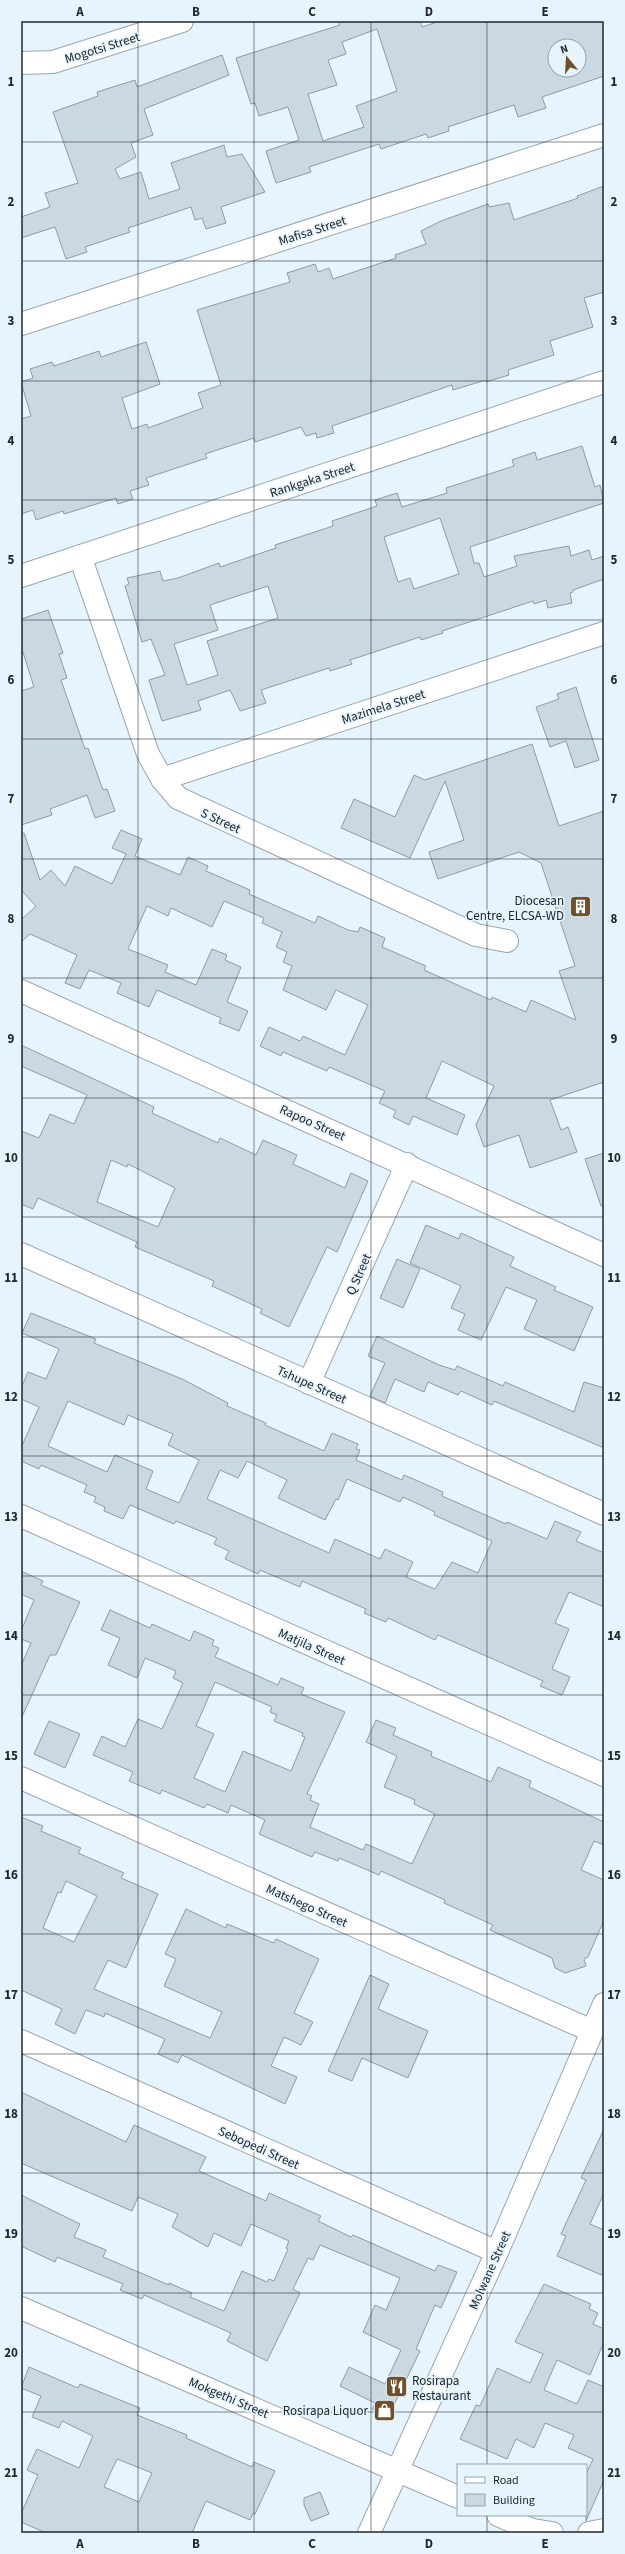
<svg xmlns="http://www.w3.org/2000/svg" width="625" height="2554" font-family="'Source Sans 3',sans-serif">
  <rect width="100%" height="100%" fill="#e6f4fe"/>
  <g fill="#c9d8e1" stroke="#8e9ba4" fill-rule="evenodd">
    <path d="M338,21H420L422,27L440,21H604V76L542,97L546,108L518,117L514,105L448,127L449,131L428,138L426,134L381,149L379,144L309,167L311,172L276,183L266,151L299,140L288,107L259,116L255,103L251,104L236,58L340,25ZM377,29L397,91L356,106L364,127L323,141L308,94L337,85L328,60L346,54L342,42ZM555,46H579V70H555Z"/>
    <polygon points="222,55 229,75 144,109 153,135 131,143 136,157 115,169 120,179 141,172 149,199 180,189 171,163 224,145 227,157 242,154 265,192 221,207 226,223 206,229 202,218 195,220 191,207 128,228 130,232 85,247 87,252 66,259 55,227 21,238 21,217 50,207 45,193 78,183 53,112 98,96 97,92 135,80 137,87"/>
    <polygon points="604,186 604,292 584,298 593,327 550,341 554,355 508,370 509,375 486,382 486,380 453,390 452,385 332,426 334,433 317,438 316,433 306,436 301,427 255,442 254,438 205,454 207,458 146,478 149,485 130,491 133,499 118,504 116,498 64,514 63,511 36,520 33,510 21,514 21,419 31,416 21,382 33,378 30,369 52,362 54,366 99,351 101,357 146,342 160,384 122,398 132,429 147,424 148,428 203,408 198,393 221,385 197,310 290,282 287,273 315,264 318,272 329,268 333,279 396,258 395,255 426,244 421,231 441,221 488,204 489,207 509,203 514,220 578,198 577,196"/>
    <path d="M582,446L595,487L600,485L604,503L470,547L474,563H479L484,577L517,566L514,556L569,546L571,556L589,550L592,560L604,556V579L573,590V592L570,593L572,603L548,608L546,600L534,604L533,601L442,631L443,633L421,640L420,637L350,660L352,664L330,671L329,668L261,690L266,703L240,711L230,690L198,701L201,710L162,721L149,680L165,675L151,639L142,642L125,586L129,584L127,578L160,571L163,581L178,578L219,563L220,567L276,548L275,545L333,526L332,521L377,506L375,500L397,493L402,507L447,493L446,488L514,466L512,460L535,452L537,460ZM440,518L459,574L414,589L410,578L398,582L384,537ZM268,586L278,618L207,641L218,675L187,685L174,644L218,630L210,605Z"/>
    <polygon points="48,610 63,653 59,654 67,678 61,680 85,749 88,748 103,790 107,789 115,811 95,818 87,795 50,809 52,815 21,825 21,691 34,687 21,646 21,619"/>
    <polygon points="576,687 599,760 575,768 566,741 550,747 536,707 559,699 557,694"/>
    <polygon points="532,744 559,826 604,811 604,1082 550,1100 561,1130 568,1127 577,1152 530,1168 519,1135 484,1147 476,1125 494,1086 442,1061 426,1098 465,1115 457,1135 413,1116 409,1125 393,1117 396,1111 379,1103 385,1091 329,1067 327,1071 283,1052 281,1056 260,1046 269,1027 300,1041 303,1036 345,1055 368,1005 336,990 326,1010 283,990 292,966 283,962 287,952 276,947 282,932 262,923 264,918 224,901 212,927 171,908 168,916 147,906 128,949 168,965 165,972 196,985 212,949 227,955 225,960 241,967 227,1002 248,1011 239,1031 219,1023 221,1018 157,990 149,1007 117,993 121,983 89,970 80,989 65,983 77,955 30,934 21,942 21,920 36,906 21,890 21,834 24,833 40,880 51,870 65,886 75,866 112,884 126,854 112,848 121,830 142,839 135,856 180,875 188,857 208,866 206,871 250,890 249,894 315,923 318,916 348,930 358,932 360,927 385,938 382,947 426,966 424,970 491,1000 492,997 526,1012 531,1000 576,1020 559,971 575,966 541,863 519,852 438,879 429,852 464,840 445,781 410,858 341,828 354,799 395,817 414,775 425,780"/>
    <path d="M21,1045L154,1107L152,1113L218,1143L220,1138L256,1155L263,1140L297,1155L293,1164L345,1188L351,1173L368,1181L337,1252L327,1247L289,1327L260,1313L262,1309L212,1286L214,1281L135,1247L137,1242L38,1198L33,1209L21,1204V1131L39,1138L50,1114L74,1124L87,1095L21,1066ZM111,1160L127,1167L128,1164L175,1188L158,1227L97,1202Z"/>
    <polygon points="604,1153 604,1205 601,1206 585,1159"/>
    <polygon points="426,1225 459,1239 461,1233 514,1257 510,1266 556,1287 554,1290 593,1307 574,1351 524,1329 537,1300 506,1287 481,1340 458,1330 465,1314 451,1308 461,1286 410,1263"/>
    <polygon points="397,1259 420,1269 403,1308 380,1298"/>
    <path d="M31,1313L96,1339L94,1343L182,1379L228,1403L227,1406L266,1423L265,1425L324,1451L332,1433L358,1444L356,1449L360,1450L356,1460L402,1480L404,1475L443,1492L442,1496L506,1524L507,1522L547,1539L555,1521L581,1532L576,1541L604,1553V1607L569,1592L555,1623L569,1629L552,1669L570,1677L562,1695L540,1686L543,1681L438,1635L435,1640L388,1618L386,1622L364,1613L366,1609L302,1581L300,1587L260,1570L258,1574L225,1559L229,1551L214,1544L217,1538L176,1521L174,1524L130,1505L123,1519L104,1511L105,1507L94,1502L96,1497L84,1492L87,1485L41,1465L39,1469L21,1461V1448L39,1407L21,1399V1388L28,1372L46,1379L59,1349L22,1333ZM68,1401L124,1425L128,1415L173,1434L168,1445L199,1460L179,1503L146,1489L153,1471L115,1455L107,1472L48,1446ZM247,1461L287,1480L278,1498L325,1520L336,1499L338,1500L347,1479L400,1502L403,1497L435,1512L434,1515L492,1541L478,1573L452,1562L435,1589L406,1577L413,1562L385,1549L380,1559L335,1539L329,1553L207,1499L220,1470L238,1478Z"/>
    <polygon points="377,1336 439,1365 455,1370 457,1366 503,1386 505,1382 574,1412 584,1382 604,1388 604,1448 494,1401 492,1405 461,1391 458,1395 428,1382 424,1392 395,1379 385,1403 370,1396 385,1363 368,1356"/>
    <polygon points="21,1571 43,1581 41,1585 80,1602 56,1655 50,1655 21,1719 21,1666 31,1643 21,1639 21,1631 34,1600 21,1594"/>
    <path d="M110,1610L150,1628L152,1624L190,1641L194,1631L214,1640L212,1645L219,1648L215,1657L278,1685L281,1678L304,1688L301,1694L345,1712L307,1794L312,1796L310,1800L319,1804L310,1827L363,1850L366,1844L412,1864L435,1814L414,1804L415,1800L384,1787L397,1756L366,1742L376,1720L396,1728L393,1735L432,1752L431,1756L491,1782L498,1767L531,1781L529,1787L604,1822V1845L594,1841L581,1870L604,1880V1920L588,1957L584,1959L586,1966L565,1973L555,1968L552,1958L490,1930L493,1925L444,1903L445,1900L381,1871L379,1875L339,1858L338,1861L315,1852L312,1857L259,1834L265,1820L231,1805L228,1813L207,1804L204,1808L162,1790L160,1794L129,1781L133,1772L93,1755L102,1736L125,1747L138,1719L162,1729L183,1683L173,1678L176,1671L145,1658L137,1678L108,1665L120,1638L101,1630ZM215,1682L272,1707L270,1712L277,1715L274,1721L303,1733L302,1736L305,1737L291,1771L243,1751L225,1792L194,1778L214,1734L196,1726Z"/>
    <polygon points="49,1721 80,1734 65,1768 34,1754"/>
    <path d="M21,1817L43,1826L41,1831L81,1848L78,1853L124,1873L121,1878L158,1894L126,1968L108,1960L94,1989L210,2038L222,2012L164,1986L176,1959L165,1954L186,1909L226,1928L227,1924L274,1943L276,1939L319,1959L294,2013L313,2022L301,2045L284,2037L271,2066L297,2077L285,2104L182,2055L178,2063L158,2054L165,2039L105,2013L104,2017L86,2010L75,2034L55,2024L62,2009L21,1990ZM66,1881L97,1896L74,1942L43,1928L58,1892L61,1893Z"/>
    <polygon points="370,1975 389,1984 378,2009 428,2031 408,2078 362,2058 352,2081 328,2071"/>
    <polygon points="21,2092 126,2142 134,2125 206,2157 199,2171 266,2201 269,2193 321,2216 318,2221 351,2237 353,2235 435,2271 438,2265 457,2272 441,2308 435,2305 416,2349 420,2351 388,2417 372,2409 375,2403 340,2386 349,2367 385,2384 401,2350 363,2332 375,2305 386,2310 400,2278 320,2245 313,2260 308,2258 293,2289 300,2293 267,2361 227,2341 231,2333 144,2295 142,2299 120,2290 123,2284 57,2257 55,2262 21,2246 21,2195 80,2224 74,2237 106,2250 103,2257 169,2285 169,2283 192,2293 190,2297 224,2311 242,2271 267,2282 269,2279 274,2281 288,2249 286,2248 289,2241 251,2224 241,2246 214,2233 208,2247 172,2227 178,2214 138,2197 132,2211 21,2163"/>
    <polygon points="604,2129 604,2193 590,2224 604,2230 604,2276 557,2256 566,2236 561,2234 586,2180 581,2178"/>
    <polygon points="544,2284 591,2304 589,2309 598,2313 593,2324 604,2329 604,2342 590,2375 557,2360 544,2390 577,2404 588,2380 604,2387 604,2480 586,2521 586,2474 593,2459 568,2448 574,2435 545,2423 534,2448 516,2439 507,2459 460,2439 476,2405 480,2406 497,2368 530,2383 543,2354 515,2342"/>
    <path d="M29,2367L78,2388L80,2384L140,2408L137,2415L187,2435L186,2438L252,2467L254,2462L275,2471L255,2514L253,2513L250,2520L206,2501L192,2533H46L21,2522V2514L38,2475L27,2470L37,2449L79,2468L93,2436L62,2421L59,2428L32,2417L41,2396L21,2388ZM117,2459L152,2473L139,2502L104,2487Z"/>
    <polygon points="320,2492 329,2514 311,2521 304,2505 304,2498"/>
  </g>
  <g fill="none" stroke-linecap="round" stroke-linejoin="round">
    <defs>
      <g id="minor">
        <polyline points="21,63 53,62 182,21"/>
        <polyline points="21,324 604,135"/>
        <polyline points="80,556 148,754 162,779 178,798 476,935 507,941"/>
        <polyline points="21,576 604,382"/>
        <polyline points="162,779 604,633"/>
        <polyline points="21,991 604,1255"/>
        <polyline points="21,1254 604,1514"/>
        <polyline points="309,1383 407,1164"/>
        <polyline points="21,1516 604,1775"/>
        <polyline points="21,1778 592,2031"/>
        <polyline points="21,2041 497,2252"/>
        <polyline points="21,2308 458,2497"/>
        <polyline points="498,2515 539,2533"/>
        <polyline points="369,2533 497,2252 604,2004"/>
      </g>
      <g id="tertiary">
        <polyline points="533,2530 552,2533"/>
        <polyline points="589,2533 604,2530"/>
      </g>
    </defs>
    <use href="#minor" stroke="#9aa7b0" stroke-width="24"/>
    <use href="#tertiary" stroke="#9aa7b0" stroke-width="24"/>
    <use href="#minor" stroke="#fff" stroke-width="22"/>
    <use href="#tertiary" stroke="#fff" stroke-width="22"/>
  </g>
  <path fill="none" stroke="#22272b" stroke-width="1" stroke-opacity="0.55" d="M138,21V2533M254,21V2533M371,21V2533M487,21V2465M21,142H604M21,261H604M21,381H604M21,500H604M21,620H604M21,739H604M21,859H604M21,978H604M21,1098H604M21,1217H604M21,1337H604M21,1456H604M21,1576H604M21,1695H604M21,1815H604M21,1934H604M21,2054H604M21,2173H604M21,2293H604M21,2412H604M487,2515V2533"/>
  <defs>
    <symbol id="building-square" viewBox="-11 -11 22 22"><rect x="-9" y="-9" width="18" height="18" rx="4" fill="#714f27" stroke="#e6f4fe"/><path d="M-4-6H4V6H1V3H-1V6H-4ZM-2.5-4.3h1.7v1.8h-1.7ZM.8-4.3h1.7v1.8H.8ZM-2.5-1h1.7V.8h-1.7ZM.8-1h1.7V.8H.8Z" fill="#fff"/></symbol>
    <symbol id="restaurant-square" viewBox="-11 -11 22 22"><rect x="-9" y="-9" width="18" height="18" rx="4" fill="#714f27" stroke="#e6f4fe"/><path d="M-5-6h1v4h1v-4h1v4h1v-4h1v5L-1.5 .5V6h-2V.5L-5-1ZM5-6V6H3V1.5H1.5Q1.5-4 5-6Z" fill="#fff"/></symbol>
    <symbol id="shop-square" viewBox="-11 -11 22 22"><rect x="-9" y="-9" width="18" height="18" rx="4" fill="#714f27" stroke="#e6f4fe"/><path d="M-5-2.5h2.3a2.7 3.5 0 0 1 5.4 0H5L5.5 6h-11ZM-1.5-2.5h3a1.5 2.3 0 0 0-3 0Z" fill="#fff"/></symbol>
  </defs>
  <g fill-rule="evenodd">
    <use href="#building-square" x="568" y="894" width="25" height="25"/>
    <use href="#restaurant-square" x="384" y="2374" width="25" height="25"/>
    <use href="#shop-square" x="372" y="2398" width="25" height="25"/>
  </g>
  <g text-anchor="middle" stroke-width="3.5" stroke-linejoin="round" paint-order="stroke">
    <g font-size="13" fill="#22272b" stroke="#e6f4fe">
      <text transform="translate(102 47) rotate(-17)" y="5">Mogotsi Street</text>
      <text transform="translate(312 230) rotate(-18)" y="5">Mafisa Street</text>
      <text transform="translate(312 479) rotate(-18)" y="5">Rankgaka Street</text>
      <text transform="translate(383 706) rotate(-18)" y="5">Mazimela Street</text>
      <text transform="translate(221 820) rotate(25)" y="5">S Street</text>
      <text transform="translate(313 1122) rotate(24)" y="5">Rapoo Street</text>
      <text transform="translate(358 1274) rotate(-66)" y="5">Q Street</text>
      <text transform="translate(312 1384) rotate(24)" y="5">Tshupe Street</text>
      <text transform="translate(312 1646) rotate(24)" y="5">Matjila Street</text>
      <text transform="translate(307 1905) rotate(24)" y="5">Matshego Street</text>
      <text transform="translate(259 2147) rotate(24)" y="5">Sebopedi Street</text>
      <text transform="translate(489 2270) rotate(-66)" y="5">Molwane Street</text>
      <text transform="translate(229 2397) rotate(23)" y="5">Mokgethi Street</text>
    </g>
    <g font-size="13" fill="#22272b" stroke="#e6f4fe" text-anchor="end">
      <text x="564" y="905">Diocesan<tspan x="564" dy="15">Centre, ELCSA-WD</tspan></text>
      <text x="412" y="2385" text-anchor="start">Rosirapa<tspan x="412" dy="15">Restaurant</tspan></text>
      <text x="368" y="2415">Rosirapa Liquor</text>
    </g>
  </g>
  <rect width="625" height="2554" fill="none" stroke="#e6f4fe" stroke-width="44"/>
  <rect x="457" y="2464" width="130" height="52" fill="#e6f4fe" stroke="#98a2aa"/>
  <rect x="465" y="2477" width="20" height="6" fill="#ffffff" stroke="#98a2aa"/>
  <text x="493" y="2484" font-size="12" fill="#22272b">Road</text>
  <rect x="465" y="2494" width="20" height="12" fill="#c9d8e1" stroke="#98a2aa"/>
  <text x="493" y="2504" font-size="12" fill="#22272b">Building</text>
  <g transform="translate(567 58) rotate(342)"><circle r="19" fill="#e6f4fe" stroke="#98a2aa"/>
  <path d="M0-3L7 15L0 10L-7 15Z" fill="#714f27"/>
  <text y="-6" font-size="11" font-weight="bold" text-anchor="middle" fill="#22272b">N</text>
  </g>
  <rect x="22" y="22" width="581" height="2510" fill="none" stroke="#22272b" stroke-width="1.5"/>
  <g font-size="13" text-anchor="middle" font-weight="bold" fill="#22272b">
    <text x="80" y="16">A</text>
    <text x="196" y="16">B</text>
    <text x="312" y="16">C</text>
    <text x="429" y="16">D</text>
    <text x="545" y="16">E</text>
    <text x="11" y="86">1</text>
    <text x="614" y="86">1</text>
    <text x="11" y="206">2</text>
    <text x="614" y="206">2</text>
    <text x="11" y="325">3</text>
    <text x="614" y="325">3</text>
    <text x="11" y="445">4</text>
    <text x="614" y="445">4</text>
    <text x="11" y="564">5</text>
    <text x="614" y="564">5</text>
    <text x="11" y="684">6</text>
    <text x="614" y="684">6</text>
    <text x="11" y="803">7</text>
    <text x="614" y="803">7</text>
    <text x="11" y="923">8</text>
    <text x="614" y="923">8</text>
    <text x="11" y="1043">9</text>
    <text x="614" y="1043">9</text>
    <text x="11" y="1162">10</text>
    <text x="614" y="1162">10</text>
    <text x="11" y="1282">11</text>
    <text x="614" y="1282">11</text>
    <text x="11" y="1401">12</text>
    <text x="614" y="1401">12</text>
    <text x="11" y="1521">13</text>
    <text x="614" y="1521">13</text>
    <text x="11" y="1640">14</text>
    <text x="614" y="1640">14</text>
    <text x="11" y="1760">15</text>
    <text x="614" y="1760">15</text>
    <text x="11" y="1879">16</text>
    <text x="614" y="1879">16</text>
    <text x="11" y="1999">17</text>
    <text x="614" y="1999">17</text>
    <text x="11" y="2118">18</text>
    <text x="614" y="2118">18</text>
    <text x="11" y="2238">19</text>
    <text x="614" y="2238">19</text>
    <text x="11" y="2357">20</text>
    <text x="614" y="2357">20</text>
    <text x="11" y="2477">21</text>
    <text x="614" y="2477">21</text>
    <text x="80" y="2548">A</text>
    <text x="196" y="2548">B</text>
    <text x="312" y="2548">C</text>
    <text x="429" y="2548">D</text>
    <text x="545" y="2548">E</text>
  </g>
</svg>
